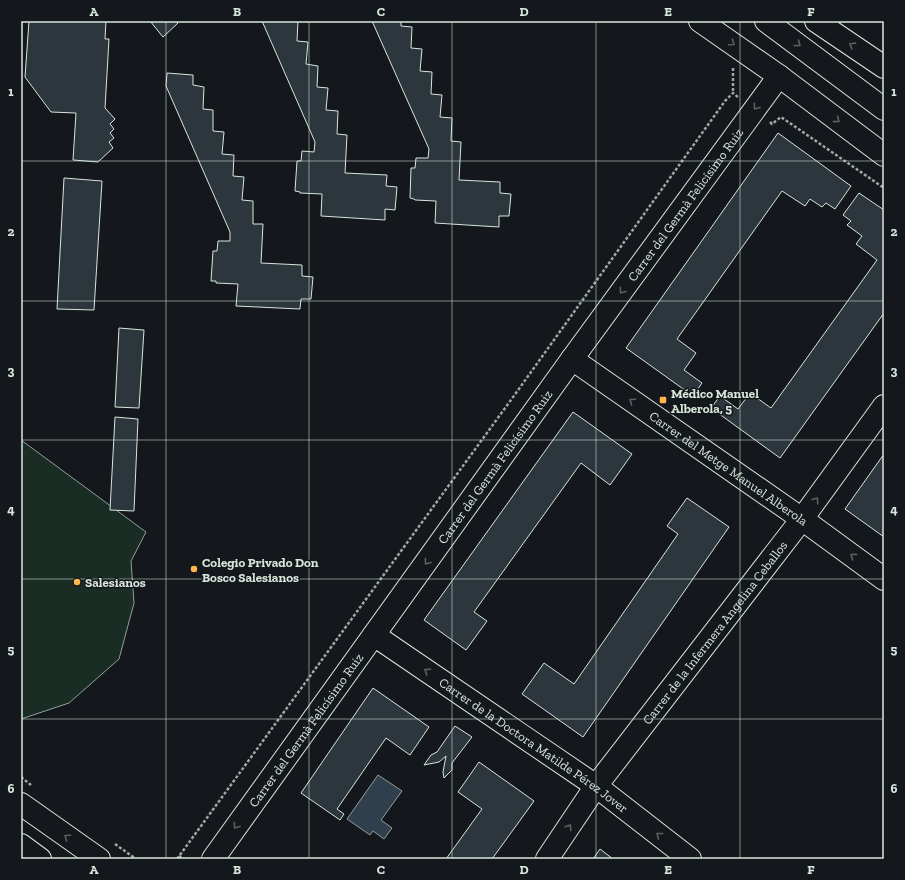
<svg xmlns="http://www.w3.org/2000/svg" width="905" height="880" font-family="'Zilla Slab',serif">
  <rect width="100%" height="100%" fill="#14181c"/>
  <polygon fill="#1a2d24" stroke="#939e99" points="21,440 146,532 131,561 134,603 119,659 69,703 21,719"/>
  <polygon fill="#2f3f4d" stroke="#939e99" points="378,775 402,791 381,820 392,828 384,839 373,831 370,835 347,819"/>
  <g fill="#2c363c" stroke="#d8e6dc">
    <polygon points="29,21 106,21 105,39 109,39 105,108 115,119 110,124 114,129 110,133 114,138 109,142 113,148 98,162 73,160 76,113 51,112 25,77"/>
    <polygon points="150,21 176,21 178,23 163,37"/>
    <polygon points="262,21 298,21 297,41 308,42 306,64 318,66 317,87 328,88 326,110 338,111 337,134 347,135 345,173 387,175 386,186 397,187 395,210 385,209 385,220 321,216 322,194 300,193 300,192 295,191 297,161 301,161 302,151 314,152 315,142"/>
    <polygon points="372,21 401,21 401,26 412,27 411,48 422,49 420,71 432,72 431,94 442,95 440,117 452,118 451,141 461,142 459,180 500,182 500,193 511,194 509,216 499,216 499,227 435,223 436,201 415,200 414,199 410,198 411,168 415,168 416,158 428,158 429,149"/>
    <polygon points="167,73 193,75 193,85 204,87 203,109 213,110 213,131 224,132 222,154 234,155 233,176 244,177 242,200 253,201 253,224 263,224 261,263 302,265 302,276 313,277 311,299 301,299 300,309 236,306 238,284 216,283 216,281 211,281 213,251 217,251 218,241 230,241 230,232 166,86"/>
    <polygon points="778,133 851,186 835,209 826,203 822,207 810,199 805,206 782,191 677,339 696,353 684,370 702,383 693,396 626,348"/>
    <polygon points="64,178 102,181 94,310 57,309"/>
    <polygon points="859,193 884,210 884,313 780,458 711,408 720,396 738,409 750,393 771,408 877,260 856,244 862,236 847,225 851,221 843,215"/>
    <polygon points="119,328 144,330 139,408 115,407"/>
    <polygon points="573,412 632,454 610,485 581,463 474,612 487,621 466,650 424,620"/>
    <polygon points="115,417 138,419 134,511 110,510"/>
    <polygon points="884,454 884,537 845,509"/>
    <polygon points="687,498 729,527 583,737 522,694 544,663 574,684 678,534 667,526"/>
    <polygon points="373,688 429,727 410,755 386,738 337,809 344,814 340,820 301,793"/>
    <polygon points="455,726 472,737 452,763 452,770 444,778 443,772 446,756 439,762 424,765 431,755 437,752"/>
    <polygon points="479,762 534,801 492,859 446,859 482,809 458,792"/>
    <polygon points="600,849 613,859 593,859"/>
  </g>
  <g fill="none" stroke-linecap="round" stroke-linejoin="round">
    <defs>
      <g id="minor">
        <polyline points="700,21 779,76 884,155"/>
        <path id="s1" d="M572,359L802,519L884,579"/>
        <path id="s2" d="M374,635L596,786L690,859"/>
        <polyline points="21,804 99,859"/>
        <polyline points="21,845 40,859"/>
        <path id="s3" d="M213,859L572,359L779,76"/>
        <path id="s4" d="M547,859L596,786L802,519L884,406"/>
      </g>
      <g id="major">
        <polyline points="766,21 884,109"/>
        <polyline points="816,21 884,67"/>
      </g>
    </defs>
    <use href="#minor" stroke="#d8e6dc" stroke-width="24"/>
    <use href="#major" stroke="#d8e6dc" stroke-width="24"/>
    <g stroke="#9da8a2" stroke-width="2.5" stroke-dasharray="3 2" stroke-linecap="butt">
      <polyline points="733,68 733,93"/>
      <polyline points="770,122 772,124 781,117 884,188"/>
      <polyline points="21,777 31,785"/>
      <polyline points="115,844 136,859"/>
      <polyline points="179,856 183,859"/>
      <polyline points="177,859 516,393 725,101 733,93 739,98"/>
    </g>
    <use href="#minor" stroke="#14181c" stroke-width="22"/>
    <use href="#major" stroke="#14181c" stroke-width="22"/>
  </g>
  <defs><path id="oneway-chevron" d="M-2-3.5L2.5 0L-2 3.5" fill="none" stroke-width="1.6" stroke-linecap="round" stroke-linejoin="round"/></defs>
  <g stroke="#59605f">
    <use href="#oneway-chevron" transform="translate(732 43) rotate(35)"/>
    <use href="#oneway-chevron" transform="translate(798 44) rotate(37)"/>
    <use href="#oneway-chevron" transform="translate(852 45) rotate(-148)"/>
    <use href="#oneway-chevron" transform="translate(756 107) rotate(126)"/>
    <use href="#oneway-chevron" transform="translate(837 120) rotate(37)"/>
    <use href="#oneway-chevron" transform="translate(622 291) rotate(126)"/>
    <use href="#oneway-chevron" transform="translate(632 401) rotate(-145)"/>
    <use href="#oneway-chevron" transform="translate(816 500) rotate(-54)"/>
    <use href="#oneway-chevron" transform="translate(853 556) rotate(-144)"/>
    <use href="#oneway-chevron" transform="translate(427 562) rotate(126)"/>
    <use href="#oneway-chevron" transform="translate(427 671) rotate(-146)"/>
    <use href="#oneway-chevron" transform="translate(236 826) rotate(126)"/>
    <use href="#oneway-chevron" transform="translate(569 827) rotate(-56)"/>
    <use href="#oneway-chevron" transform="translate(659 835) rotate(-142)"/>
    <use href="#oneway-chevron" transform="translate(67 837) rotate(-145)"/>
  </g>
  <path fill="none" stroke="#d8e6dc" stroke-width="1" stroke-opacity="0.55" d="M166,21V859M309,21V859M452,21V859M596,21V859M740,21V859M21,161H884M21,301H884M21,440H884M21,579H884M21,719H884"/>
  <g fill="#ffb74d" stroke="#14181c" stroke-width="1.5">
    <rect x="659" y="396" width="8" height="8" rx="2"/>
    <circle cx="194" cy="569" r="4"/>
    <circle cx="77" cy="582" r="4"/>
  </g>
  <g text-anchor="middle" stroke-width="3" stroke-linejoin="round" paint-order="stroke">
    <g font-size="13" fill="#d8e6dc" stroke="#14181c">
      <text dy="5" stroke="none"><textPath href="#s3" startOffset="807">Carrer del Germà Felicísimo Ruiz</textPath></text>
      <text dy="5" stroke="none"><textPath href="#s3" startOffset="483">Carrer del Germà Felicísimo Ruiz</textPath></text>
      <text dy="5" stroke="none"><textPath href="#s1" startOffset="191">Carrer del Metge Manuel Alberola</textPath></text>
      <text dy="5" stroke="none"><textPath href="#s4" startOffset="282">Carrer de la Infermera Angelina Ceballos</textPath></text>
      <text dy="5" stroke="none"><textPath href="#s3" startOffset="159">Carrer del Germà Felicísimo Ruiz</textPath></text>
      <text dy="5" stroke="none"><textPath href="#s2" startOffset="194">Carrer de la Doctora Matilde Pérez Jover</textPath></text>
    </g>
    <g font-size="13" font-weight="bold" fill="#d8e6dc" stroke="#14181c" text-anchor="start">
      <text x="671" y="398">Médico Manuel<tspan x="671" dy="15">Alberola, 5</tspan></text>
      <text x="202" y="567">Colegio Privado Don<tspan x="202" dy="15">Bosco Salesianos</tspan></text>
      <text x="85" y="587">Salesianos</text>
    </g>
  </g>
  <rect width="905" height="880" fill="none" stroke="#14181c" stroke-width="44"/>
  <rect x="22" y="22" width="861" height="836" fill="none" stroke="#d8e6dc" stroke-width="1.5"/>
  <g font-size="13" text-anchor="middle" font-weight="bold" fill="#d8e6dc">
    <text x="94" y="16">A</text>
    <text x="237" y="16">B</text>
    <text x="381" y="16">C</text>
    <text x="524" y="16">D</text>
    <text x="668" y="16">E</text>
    <text x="811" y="16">F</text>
    <text x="11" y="96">1</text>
    <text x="894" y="96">1</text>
    <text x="11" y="236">2</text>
    <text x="894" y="236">2</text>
    <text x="11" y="375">3</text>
    <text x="894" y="375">3</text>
    <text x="11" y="514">4</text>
    <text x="894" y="514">4</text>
    <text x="11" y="654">5</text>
    <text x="894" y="654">5</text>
    <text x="11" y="793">6</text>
    <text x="894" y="793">6</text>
    <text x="94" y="874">A</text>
    <text x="237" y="874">B</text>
    <text x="381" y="874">C</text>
    <text x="524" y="874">D</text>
    <text x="668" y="874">E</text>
    <text x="811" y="874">F</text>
  </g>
</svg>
